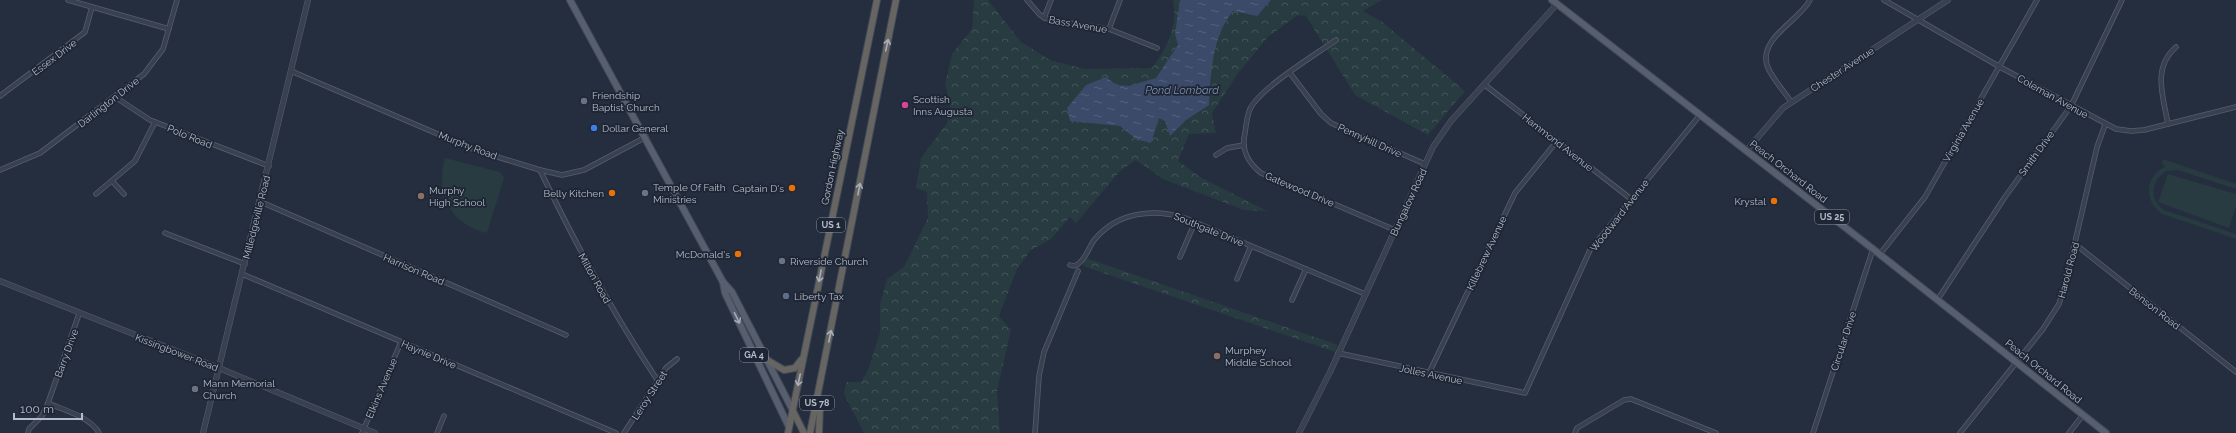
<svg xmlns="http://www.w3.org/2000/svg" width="2236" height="433" font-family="Raleway,sans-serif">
  <defs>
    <pattern id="forest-crowns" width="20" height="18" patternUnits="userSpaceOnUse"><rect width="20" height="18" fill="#273b40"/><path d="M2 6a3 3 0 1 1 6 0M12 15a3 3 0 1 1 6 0" fill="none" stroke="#44555a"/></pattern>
    <pattern id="water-ripples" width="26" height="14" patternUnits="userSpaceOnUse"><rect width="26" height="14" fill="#3b4a68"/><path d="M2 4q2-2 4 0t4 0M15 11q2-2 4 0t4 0" fill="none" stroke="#55627c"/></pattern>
  </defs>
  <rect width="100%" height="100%" fill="#252e3f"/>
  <g fill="url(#forest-crowns)">
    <path d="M974,0H988L1021,42L1050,60L1085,69L1152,68C1167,48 1178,26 1173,0H1382L1363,11L1381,21L1465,91L1428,135L1355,95L1306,16L1298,15L1268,37L1239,72L1212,113L1216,133L1189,134L1178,161L1200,177L1267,211L1244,210L1163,179L1136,160L1120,171L1076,223L1070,217L1051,239L1031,250L1017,269L999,316L1011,330L997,391L1000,433H864L844,394L846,382H861L868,370L880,333V304L887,279L904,267L928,218L927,192L916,188L921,158L947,123L950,102L945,84L952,54L972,29Z"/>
    <polygon points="1086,258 1338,345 1335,352 1083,266"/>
  </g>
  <g fill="#273b40">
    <path d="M445,158L500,172L504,178L487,233C450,225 435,193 445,158Z"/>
    <path d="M2163,159L2236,184V189L2178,170L2166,171L2158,178C2150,190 2153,202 2164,210L2236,234V239L2162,214C2143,200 2145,176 2166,166L2162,164Z"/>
    <polygon points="2168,174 2236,194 2236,206 2229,228 2158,202"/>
  </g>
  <path fill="url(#water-ripples)" d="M1180,0H1271L1257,16L1233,11C1212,37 1211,72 1209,105L1186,120L1170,136L1165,121L1159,118L1151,143L1136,139L1120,126L1070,121L1067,108L1086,85L1106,77L1116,85L1129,86L1156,78L1178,45L1175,34Z"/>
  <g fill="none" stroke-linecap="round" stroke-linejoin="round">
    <defs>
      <g id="minor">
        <polyline points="68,0 169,29"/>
        <polyline points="1027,0 1040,15 1050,20 1109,29 1157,48"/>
        <polyline points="1884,0 2000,67 2116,129 2131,131 2144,130 2236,107"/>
        <polyline points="1044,18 1051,0"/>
        <polyline points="1109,29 1120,0"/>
        <path d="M1336,40C1315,55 1260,88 1250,109C1247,116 1246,125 1245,133C1241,149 1248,163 1261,173L1395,230"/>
        <polyline points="291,71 475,150 540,170 562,175 584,170 646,137"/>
        <polyline points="1290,73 1321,114 1331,123 1425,164"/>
        <polyline points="1485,85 1631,199"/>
        <polyline points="0,96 85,32 92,7"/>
        <polyline points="115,97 150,120 269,166"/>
        <path d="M1791,102C1785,92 1770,76 1767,65C1759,38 1799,21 1810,0"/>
        <path d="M2168,124C2163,96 2152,68 2176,47"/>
        <polyline points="1216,155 1227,148 1244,145"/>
        <polyline points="0,170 40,153 144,74 163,49 177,0"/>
        <path d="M540,170C575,243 613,314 658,381"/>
        <polyline points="112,181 124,194"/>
        <polyline points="96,194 135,161 155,122"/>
        <polyline points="261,202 566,335"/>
        <polyline points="165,233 245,264"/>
        <polyline points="2075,244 2236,372"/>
        <polyline points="1880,254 1925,197 2037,0"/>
        <polyline points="1180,257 1195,222"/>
        <path d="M1070,265C1073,266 1076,266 1078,264C1086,259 1089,246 1095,239C1118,212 1153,208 1185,218L1365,294"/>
        <polyline points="242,274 616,433"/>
        <polyline points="1237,279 1251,246"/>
        <polyline points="1938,299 2005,197 2071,106 2122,0"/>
        <polyline points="1292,300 1306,269"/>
        <polyline points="1338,353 1525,393 1590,250 1700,115"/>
        <polyline points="1429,373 1515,193 1557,141"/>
        <path d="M48,403C63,410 91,417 99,433"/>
        <polyline points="28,433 29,429 42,416 48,403 79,314"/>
        <polyline points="362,433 401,342"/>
        <polyline points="437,433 444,416"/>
        <polyline points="624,433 666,368 677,359"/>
        <polyline points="1035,433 1039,376 1044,352 1078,271"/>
        <polyline points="1575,433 1577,428 1624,400 1631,399 1716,433"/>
        <polyline points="1813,433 1873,249"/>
        <polyline points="1960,433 2043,329 2059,304 2066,281 2097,147 2105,125"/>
        <polyline points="2069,433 2083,415"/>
      </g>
      <g id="tertiary">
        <polyline points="1747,150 1783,108 1948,0"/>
        <polyline points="0,281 219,368 375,433"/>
        <polyline points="203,433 308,0"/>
        <polyline points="1299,433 1330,372 1433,147 1451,121 1557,4"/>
      </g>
      <g id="primary">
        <polyline points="570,0 723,282 732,292 793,411"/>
        <polyline points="1552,0 1873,249 2106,433"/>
        <polyline points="723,282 725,293 789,427"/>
      </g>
      <g id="trunk">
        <polyline points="767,360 784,370 795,368 801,360"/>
        <polyline points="793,411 804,433"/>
        <polyline points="788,433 877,0"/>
        <polyline points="810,433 896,0"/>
        <polyline points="819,433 820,405"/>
      </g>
    </defs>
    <use href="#minor" stroke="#575e6c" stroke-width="5.5"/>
    <use href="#tertiary" stroke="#575e6c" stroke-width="6"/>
    <use href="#primary" stroke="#424958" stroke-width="8"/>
    <use href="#trunk" stroke="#444b59" stroke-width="8"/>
    <use href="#minor" stroke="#39404f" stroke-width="4"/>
    <use href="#tertiary" stroke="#39404f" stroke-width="5"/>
    <use href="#primary" stroke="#575f6f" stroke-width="6"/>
    <use href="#trunk" stroke="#666562" stroke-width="6"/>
  </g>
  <defs><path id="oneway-shaft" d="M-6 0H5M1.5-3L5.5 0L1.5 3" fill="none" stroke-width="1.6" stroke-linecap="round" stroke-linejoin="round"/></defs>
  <g stroke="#a9afba">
    <use href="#oneway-shaft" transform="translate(887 45) rotate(-78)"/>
    <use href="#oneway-shaft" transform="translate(859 189) rotate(-79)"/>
    <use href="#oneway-shaft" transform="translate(820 276) rotate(101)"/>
    <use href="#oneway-shaft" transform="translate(830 336) rotate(-79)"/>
    <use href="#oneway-shaft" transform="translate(799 380) rotate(102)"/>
  </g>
  <use stroke="#a2a9b7" href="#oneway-shaft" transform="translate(737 318) rotate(64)"/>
  <g fill="#6b7280" stroke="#1e2534" stroke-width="1.5">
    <circle cx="584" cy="101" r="4"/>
    <circle cx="645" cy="193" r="4"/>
    <circle cx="782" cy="261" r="4"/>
    <circle cx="195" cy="389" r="4"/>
  </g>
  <circle fill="#d1479c" stroke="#1e2534" stroke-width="1.5" cx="905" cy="105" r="4"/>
  <circle fill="#3f7fe0" stroke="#1e2534" stroke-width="1.5" cx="594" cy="128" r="4"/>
  <g fill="#e8710a" stroke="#1e2534" stroke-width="1.5">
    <circle cx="792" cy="188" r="4"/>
    <circle cx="612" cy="193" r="4"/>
    <circle cx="1774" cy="201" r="4"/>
    <circle cx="738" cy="254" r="4"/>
  </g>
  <g fill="#8d6e63" stroke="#1e2534" stroke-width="1.5">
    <circle cx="421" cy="196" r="4"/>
    <circle cx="1217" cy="356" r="4"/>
  </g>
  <circle fill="#5c6f8a" stroke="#1e2534" stroke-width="1.5" cx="786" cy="296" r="4"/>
  <g text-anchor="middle" stroke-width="3.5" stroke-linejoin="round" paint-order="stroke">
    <g fill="#1e2534" stroke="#888f9c" stroke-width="1">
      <rect x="1815" y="210" width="34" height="14" rx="3"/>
      <rect x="817" y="218" width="28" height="14" rx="3"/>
      <rect x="740" y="348" width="28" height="14" rx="3"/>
      <rect x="800" y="396" width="34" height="14" rx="3"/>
    </g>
    <g font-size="9" font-weight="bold" fill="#b5bcc9">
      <text x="1832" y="220">US 25</text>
      <text x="831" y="228">US 1</text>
      <text x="754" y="358">GA 4</text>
      <text x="817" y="406">US 78</text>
    </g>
    <g font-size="10" fill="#b5bcc9" stroke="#1e2534">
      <text transform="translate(1078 24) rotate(10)" y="4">Bass Avenue</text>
      <text transform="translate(54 57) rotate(-37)" y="4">Essex Drive</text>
      <text transform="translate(1842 69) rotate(-33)" y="4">Chester Avenue</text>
      <text transform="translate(2053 96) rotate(29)" y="4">Coleman Avenue</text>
      <text transform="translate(108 102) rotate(-38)" y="4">Darlington Drive</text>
      <text transform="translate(1963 130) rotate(-60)" y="4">Virginia Avenue</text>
      <text transform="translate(190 136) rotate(22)" y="4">Polo Road</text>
      <text transform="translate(1370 140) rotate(24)" y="4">Pennyhill Drive</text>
      <text transform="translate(1558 142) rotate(38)" y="4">Hammond Avenue</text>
      <text transform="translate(468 145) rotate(21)" y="4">Murphy Road</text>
      <text transform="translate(2036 153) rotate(-54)" y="4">Smith Drive</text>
      <text transform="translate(832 167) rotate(-78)" y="4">Gordon Highway</text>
      <text transform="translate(1789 171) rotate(38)" y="4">Peach Orchard Road</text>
      <text transform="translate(1300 189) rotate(23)" y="4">Gatewood Drive</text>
      <text transform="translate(1408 202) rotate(-65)" y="4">Bungalow Road</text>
      <text transform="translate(1619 215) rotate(-52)" y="4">Woodward Avenue</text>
      <text transform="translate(256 217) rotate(-76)" y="4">Milledgeville Road</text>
      <text transform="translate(1209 229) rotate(22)" y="4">Southgate Drive</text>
      <text transform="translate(1486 253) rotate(-65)" y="4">Killebrew Avenue</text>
      <text transform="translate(414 269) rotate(23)" y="4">Harrison Road</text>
      <text transform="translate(2068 270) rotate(-75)" y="4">Harold Road</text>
      <text transform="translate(595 278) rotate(61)" y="4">Milton Road</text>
      <text transform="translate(2155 308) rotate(38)" y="4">Benson Road</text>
      <text transform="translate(1843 341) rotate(-72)" y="4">Circular Drive</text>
      <text transform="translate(177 352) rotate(21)" y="4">Kissingbower Road</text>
      <text transform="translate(66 353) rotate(-70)" y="4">Barry Drive</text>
      <text transform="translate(429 354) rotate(23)" y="4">Haynie Drive</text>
      <text transform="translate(2044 371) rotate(39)" y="4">Peach Orchard Road</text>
      <text transform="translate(1431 374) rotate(12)" y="4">Jolles Avenue</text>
      <text transform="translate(381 388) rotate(-67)" y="4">Elkins Avenue</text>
      <text transform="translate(649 395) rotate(-57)" y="4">Leroy Street</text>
    </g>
    <g font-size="10" fill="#b5bcc9" stroke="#1e2534" text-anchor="start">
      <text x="592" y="99">Friendship<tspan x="592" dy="12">Baptist Church</tspan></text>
      <text x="913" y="103">Scottish<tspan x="913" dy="12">Inns Augusta</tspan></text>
      <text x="602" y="132">Dollar General</text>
      <text x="653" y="191">Temple Of Faith<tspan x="653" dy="12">Ministries</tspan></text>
      <text x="784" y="192" text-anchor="end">Captain D's</text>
      <text x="429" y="194">Murphy<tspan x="429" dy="12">High School</tspan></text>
      <text x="604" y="197" text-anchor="end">Belly Kitchen</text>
      <text x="1766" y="205" text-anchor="end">Krystal</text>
      <text x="730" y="258" text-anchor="end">McDonald's</text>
      <text x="790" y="265">Riverside Church</text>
      <text x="794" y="300">Liberty Tax</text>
      <text x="1225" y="354">Murphey<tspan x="1225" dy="12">Middle School</tspan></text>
      <text x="203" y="387">Mann Memorial<tspan x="203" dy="12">Church</tspan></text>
    </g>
    <g font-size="11" font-style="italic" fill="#7d8fb1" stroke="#1e2534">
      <text x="1182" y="94">Pond Lombard</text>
    </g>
  </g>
  <path d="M14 413v6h68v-6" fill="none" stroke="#b5bcc9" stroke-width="2"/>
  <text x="20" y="413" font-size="12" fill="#b5bcc9" stroke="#1e2534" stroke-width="3" paint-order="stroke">100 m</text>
</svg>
